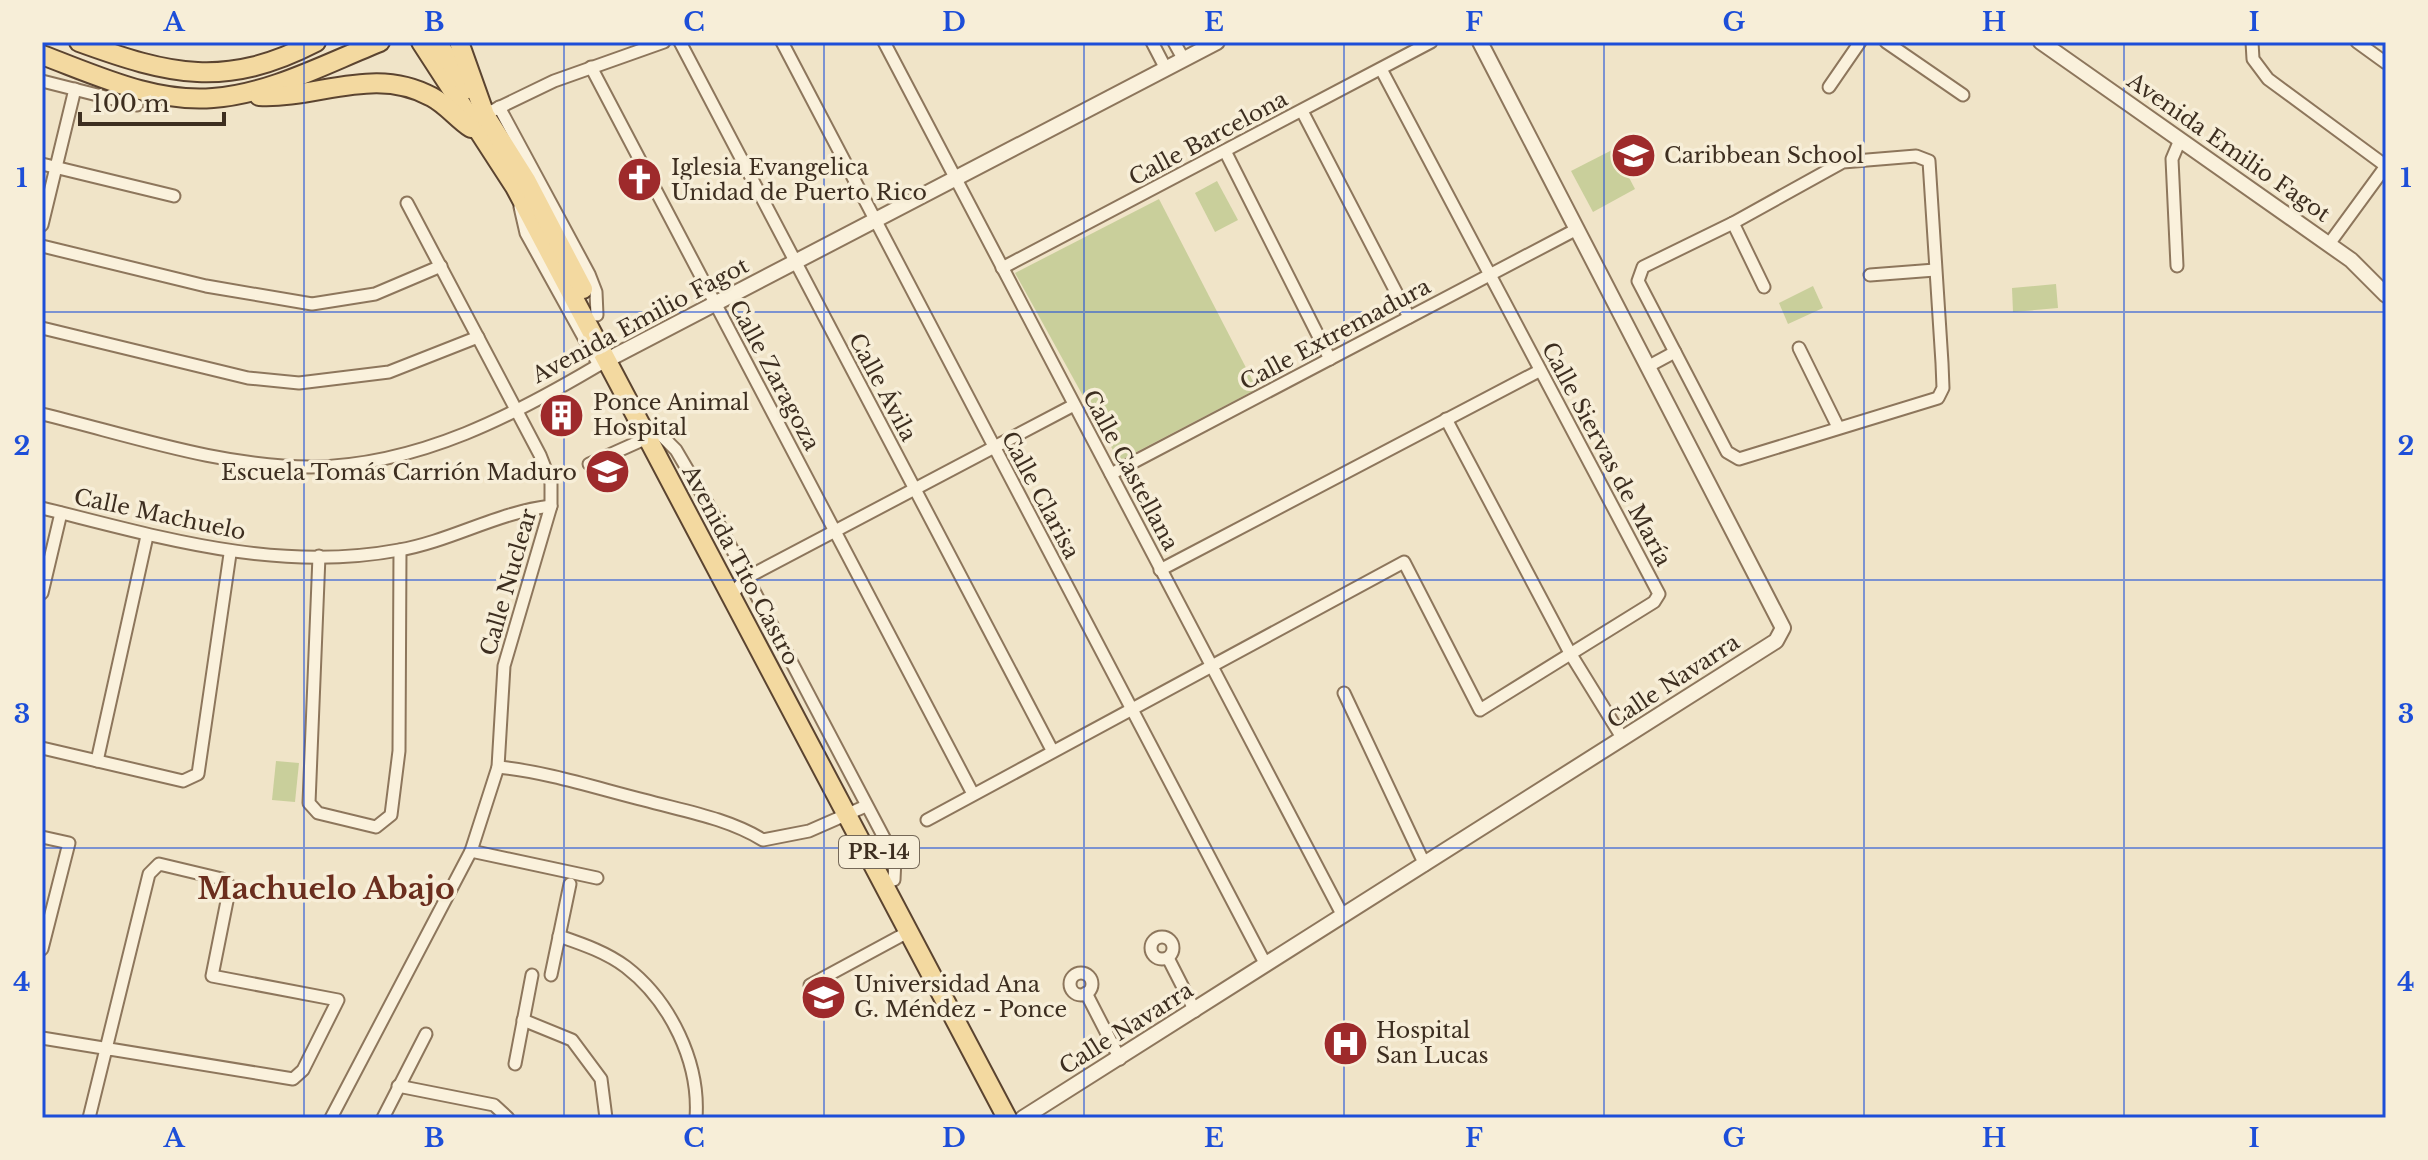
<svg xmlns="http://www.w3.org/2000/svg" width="2428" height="1160" font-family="'Libre Baskerville',serif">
  <rect width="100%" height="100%" fill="#f0e4c8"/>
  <g fill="#c9cf9b">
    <polygon points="1614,149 1635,189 1593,212 1571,171"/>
    <polygon points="1217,181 1238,220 1215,232 1195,193"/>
    <polygon points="1159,199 1257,389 1119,461 1015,273"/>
    <polygon points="2056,284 2058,308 2013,312 2012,288"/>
    <polygon points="1813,286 1823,308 1788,324 1779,303"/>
    <polygon points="276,761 299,763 295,802 272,800"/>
  </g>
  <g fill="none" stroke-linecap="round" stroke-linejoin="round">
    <defs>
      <g id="minor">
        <polyline points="680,42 1052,750"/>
        <polyline points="782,42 1266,965"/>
        <polyline points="884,42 1343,916"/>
        <polyline points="1152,42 1166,69"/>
        <polyline points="1174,42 1184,60"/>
        <polyline points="1886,42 1963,95"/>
        <polyline points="2252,42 2253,59 2268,79 2386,166"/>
        <polyline points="2357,42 2386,63"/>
        <polyline points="591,67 973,794"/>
        <polyline points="42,81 137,105"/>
        <polyline points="1829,87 1860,42"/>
        <polyline points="499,107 589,274 596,292 597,315"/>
        <polyline points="494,110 554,81 664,42"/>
        <polyline points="1302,111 1409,317"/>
        <polyline points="1225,151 1330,359"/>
        <polygon points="1916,156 1929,161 1942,363 1943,388 1938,398 1739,459 1727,452 1638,281 1643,267 1733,223 1843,162"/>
        <polyline points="42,164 174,196"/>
        <polyline points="520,207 526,233 599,365"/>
        <polyline points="1733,223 1764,287"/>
        <polyline points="42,225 75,89"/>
        <polyline points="2329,244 2386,166"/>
        <polyline points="42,246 206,286 312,304 375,294 441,266"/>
        <polyline points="2177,266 2172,159 2180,140"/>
        <polyline points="1002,268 1431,42"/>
        <polyline points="1870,275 1935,270"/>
        <polyline points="42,328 248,378 299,383 389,372 478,337"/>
        <polyline points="1799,348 1838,427"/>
        <polyline points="1649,366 1675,352"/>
        <path d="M42,414C129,435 221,467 311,467C419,466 517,414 607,360"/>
        <polyline points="1446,419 1570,653 1623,739"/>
        <polyline points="658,432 676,450 713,513 890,849 895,859 894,880"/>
        <polyline points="589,464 647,438"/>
        <polyline points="1111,474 1577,229"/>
        <path d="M42,508C159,537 276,573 399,550C451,541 498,512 551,506"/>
        <polyline points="319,556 309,803 318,813 376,827 391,815 399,751 400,550"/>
        <polyline points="1160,570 1539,371"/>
        <polyline points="42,593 61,513"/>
        <polyline points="730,597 746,578 1074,405"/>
        <polyline points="1344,693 1425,865"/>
        <polyline points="42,748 183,781 198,774 230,554"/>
        <polyline points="97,761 147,536"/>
        <path d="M498,767C548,772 596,788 644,800C684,811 727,818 763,840L809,831L866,806"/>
        <polyline points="927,820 1404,562 1480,710 1654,602 1659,594 1381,69"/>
        <polyline points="42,837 69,843 42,949"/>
        <polyline points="471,851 597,878"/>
        <path d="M559,936C582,944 606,952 626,967C670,1001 700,1062 696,1118"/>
        <circle cx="1162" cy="948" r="11"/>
        <polyline points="1168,958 1195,1011"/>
        <circle cx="1081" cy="984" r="11"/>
        <polyline points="551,975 570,884"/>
        <polyline points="810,985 908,932"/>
        <polyline points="1086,993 1120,1059"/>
        <polyline points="523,1020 572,1040 601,1079 606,1118"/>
        <polyline points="42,1038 293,1079 303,1070 338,1000 212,976 230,886 222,879 159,864 149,874 89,1118"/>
        <polyline points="515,1064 532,975"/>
        <polyline points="398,1086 494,1105 508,1118"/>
        <polyline points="331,1118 471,851 498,767 504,666 551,506 551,483 540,455 407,203"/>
        <polyline points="383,1118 426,1034"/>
      </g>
      <g id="tertiary">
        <polyline points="2041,42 2351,260 2386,295"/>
        <polyline points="607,360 1217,42"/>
        <polyline points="1023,1118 1776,641 1783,628 1480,42"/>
      </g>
      <g id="primary">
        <path d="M79,42C170,75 225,89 316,42"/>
        <polyline points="421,42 515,187 1007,1118"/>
        <polyline points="437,42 468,89"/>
        <polyline points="459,42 485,115 526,180 583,289"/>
        <path d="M42,55C96,75 154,103 213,98C270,94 327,63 380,42"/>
        <path d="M259,96C318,99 374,65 432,97C447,105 457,119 471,128"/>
      </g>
    </defs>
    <use href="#minor" stroke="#8d765c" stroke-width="15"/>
    <use href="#tertiary" stroke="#8d765c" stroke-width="18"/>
    <use href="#primary" stroke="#5b4430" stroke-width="22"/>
    <use href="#minor" stroke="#faf1dc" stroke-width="11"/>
    <use href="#tertiary" stroke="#faf1dc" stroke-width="14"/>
    <use href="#primary" stroke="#f3d9a0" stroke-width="18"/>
  </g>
  <path fill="none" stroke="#1d4ed8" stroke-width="2" stroke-opacity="0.55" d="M304,42V1118M564,42V1118M824,42V1118M1084,42V1118M1344,42V1118M1604,42V1118M1864,42V1118M2124,42V1118M42,312H2386M42,580H2386M42,848H2386"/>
  <defs>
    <symbol id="school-disc" viewBox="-11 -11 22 22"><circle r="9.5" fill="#9e2a2b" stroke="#f7eed8"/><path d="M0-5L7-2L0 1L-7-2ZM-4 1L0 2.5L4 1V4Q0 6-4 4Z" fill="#fff"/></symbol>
    <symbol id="church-disc" viewBox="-11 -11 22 22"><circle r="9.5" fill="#9e2a2b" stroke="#f7eed8"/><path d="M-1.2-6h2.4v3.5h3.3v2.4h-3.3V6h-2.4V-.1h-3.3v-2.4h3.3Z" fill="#fff"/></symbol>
    <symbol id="building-disc" viewBox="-11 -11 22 22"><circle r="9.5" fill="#9e2a2b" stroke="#f7eed8"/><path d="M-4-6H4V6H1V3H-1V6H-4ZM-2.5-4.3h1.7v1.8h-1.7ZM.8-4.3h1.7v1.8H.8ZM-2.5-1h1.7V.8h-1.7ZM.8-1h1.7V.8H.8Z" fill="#fff"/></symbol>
    <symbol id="university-disc" viewBox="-11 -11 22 22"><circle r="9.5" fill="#9e2a2b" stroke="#f7eed8"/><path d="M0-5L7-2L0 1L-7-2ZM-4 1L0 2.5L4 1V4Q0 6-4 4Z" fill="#fff"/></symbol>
    <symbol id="hospital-disc" viewBox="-11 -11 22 22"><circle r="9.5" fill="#9e2a2b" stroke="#f7eed8"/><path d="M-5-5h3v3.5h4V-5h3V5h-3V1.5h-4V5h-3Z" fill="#fff"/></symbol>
  </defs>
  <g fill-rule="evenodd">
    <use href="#school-disc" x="1608" y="130" width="51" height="51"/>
    <use href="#church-disc" x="614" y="154" width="51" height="51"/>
    <use href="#building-disc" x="536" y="390" width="51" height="51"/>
    <use href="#school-disc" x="582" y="446" width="51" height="51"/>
    <use href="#university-disc" x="798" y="972" width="51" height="51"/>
    <use href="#hospital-disc" x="1320" y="1018" width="51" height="51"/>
  </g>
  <g text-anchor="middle" stroke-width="7" stroke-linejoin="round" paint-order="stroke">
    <rect fill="#f7eed8" stroke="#756857" stroke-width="2" x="839" y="836" width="80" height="32" rx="6"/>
    <g font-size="20" font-weight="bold" fill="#3d2e20">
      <text x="879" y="859">PR-14</text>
    </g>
    <g font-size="22" fill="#3d2e20" stroke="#f7eed8">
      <text transform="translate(1208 138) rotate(-28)" y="8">Calle Barcelona</text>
      <text transform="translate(2229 147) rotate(35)" y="8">Avenida Emilio Fagot</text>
      <text transform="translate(640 320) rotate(-28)" y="8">Avenida Emilio Fagot</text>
      <text transform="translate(1335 334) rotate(-28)" y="8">Calle Extremadura</text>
      <text transform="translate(775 375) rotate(62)" y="8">Calle Zaragoza</text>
      <text transform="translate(883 387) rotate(62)" y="8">Calle Ávila</text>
      <text transform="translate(1607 454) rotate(62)" y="8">Calle Siervas de María</text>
      <text transform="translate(1131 470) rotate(62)" y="8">Calle Castellana</text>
      <text transform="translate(1041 495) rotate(62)" y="8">Calle Clarisa</text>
      <text transform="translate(160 514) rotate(12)" y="8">Calle Machuelo</text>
      <text transform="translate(741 565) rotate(62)" y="8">Avenida Tito Castro</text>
      <text transform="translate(508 582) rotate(-74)" y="8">Calle Nuclear</text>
      <text transform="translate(1673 681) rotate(-33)" y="8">Calle Navarra</text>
      <text transform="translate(1126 1028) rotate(-32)" y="8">Calle Navarra</text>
    </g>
    <g font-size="22" fill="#3d2e20" stroke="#f7eed8" text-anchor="start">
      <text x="1664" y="163">Caribbean School</text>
      <text x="671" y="175">Iglesia Evangelica<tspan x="671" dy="25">Unidad de Puerto Rico</tspan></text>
      <text x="593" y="410">Ponce Animal<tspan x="593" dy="25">Hospital</tspan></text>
      <text x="577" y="480" text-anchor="end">Escuela Tomás Carrión Maduro</text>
      <text x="854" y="992">Universidad Ana<tspan x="854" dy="25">G. Méndez - Ponce</tspan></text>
      <text x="1376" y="1038">Hospital<tspan x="1376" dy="25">San Lucas</tspan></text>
    </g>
    <g font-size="30" font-weight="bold" fill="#6b2e1e" stroke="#f7eed8">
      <text x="326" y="899">Machuelo Abajo</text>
    </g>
  </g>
  <rect width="2428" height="1160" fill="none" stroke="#f7eed8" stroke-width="88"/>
  <path d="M80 112v12h144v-12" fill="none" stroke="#3d2e20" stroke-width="4"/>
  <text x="92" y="112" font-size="24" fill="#3d2e20" stroke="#f7eed8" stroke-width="6" paint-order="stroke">100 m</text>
  <rect x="44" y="44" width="2340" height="1072" fill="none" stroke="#1d4ed8" stroke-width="3"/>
  <g font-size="26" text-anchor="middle" font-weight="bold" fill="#1d4ed8">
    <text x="174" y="31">A</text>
    <text x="434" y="31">B</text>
    <text x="694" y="31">C</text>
    <text x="954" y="31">D</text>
    <text x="1214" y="31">E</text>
    <text x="1474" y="31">F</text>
    <text x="1734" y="31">G</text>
    <text x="1994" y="31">H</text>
    <text x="2254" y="31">I</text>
    <text x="22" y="187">1</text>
    <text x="2406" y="187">1</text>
    <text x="22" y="455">2</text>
    <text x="2406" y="455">2</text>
    <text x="22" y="723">3</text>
    <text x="2406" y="723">3</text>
    <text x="22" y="991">4</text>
    <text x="2406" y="991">4</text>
    <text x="174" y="1147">A</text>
    <text x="434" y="1147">B</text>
    <text x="694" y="1147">C</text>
    <text x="954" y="1147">D</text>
    <text x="1214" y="1147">E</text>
    <text x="1474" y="1147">F</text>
    <text x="1734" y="1147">G</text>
    <text x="1994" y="1147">H</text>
    <text x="2254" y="1147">I</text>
  </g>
</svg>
